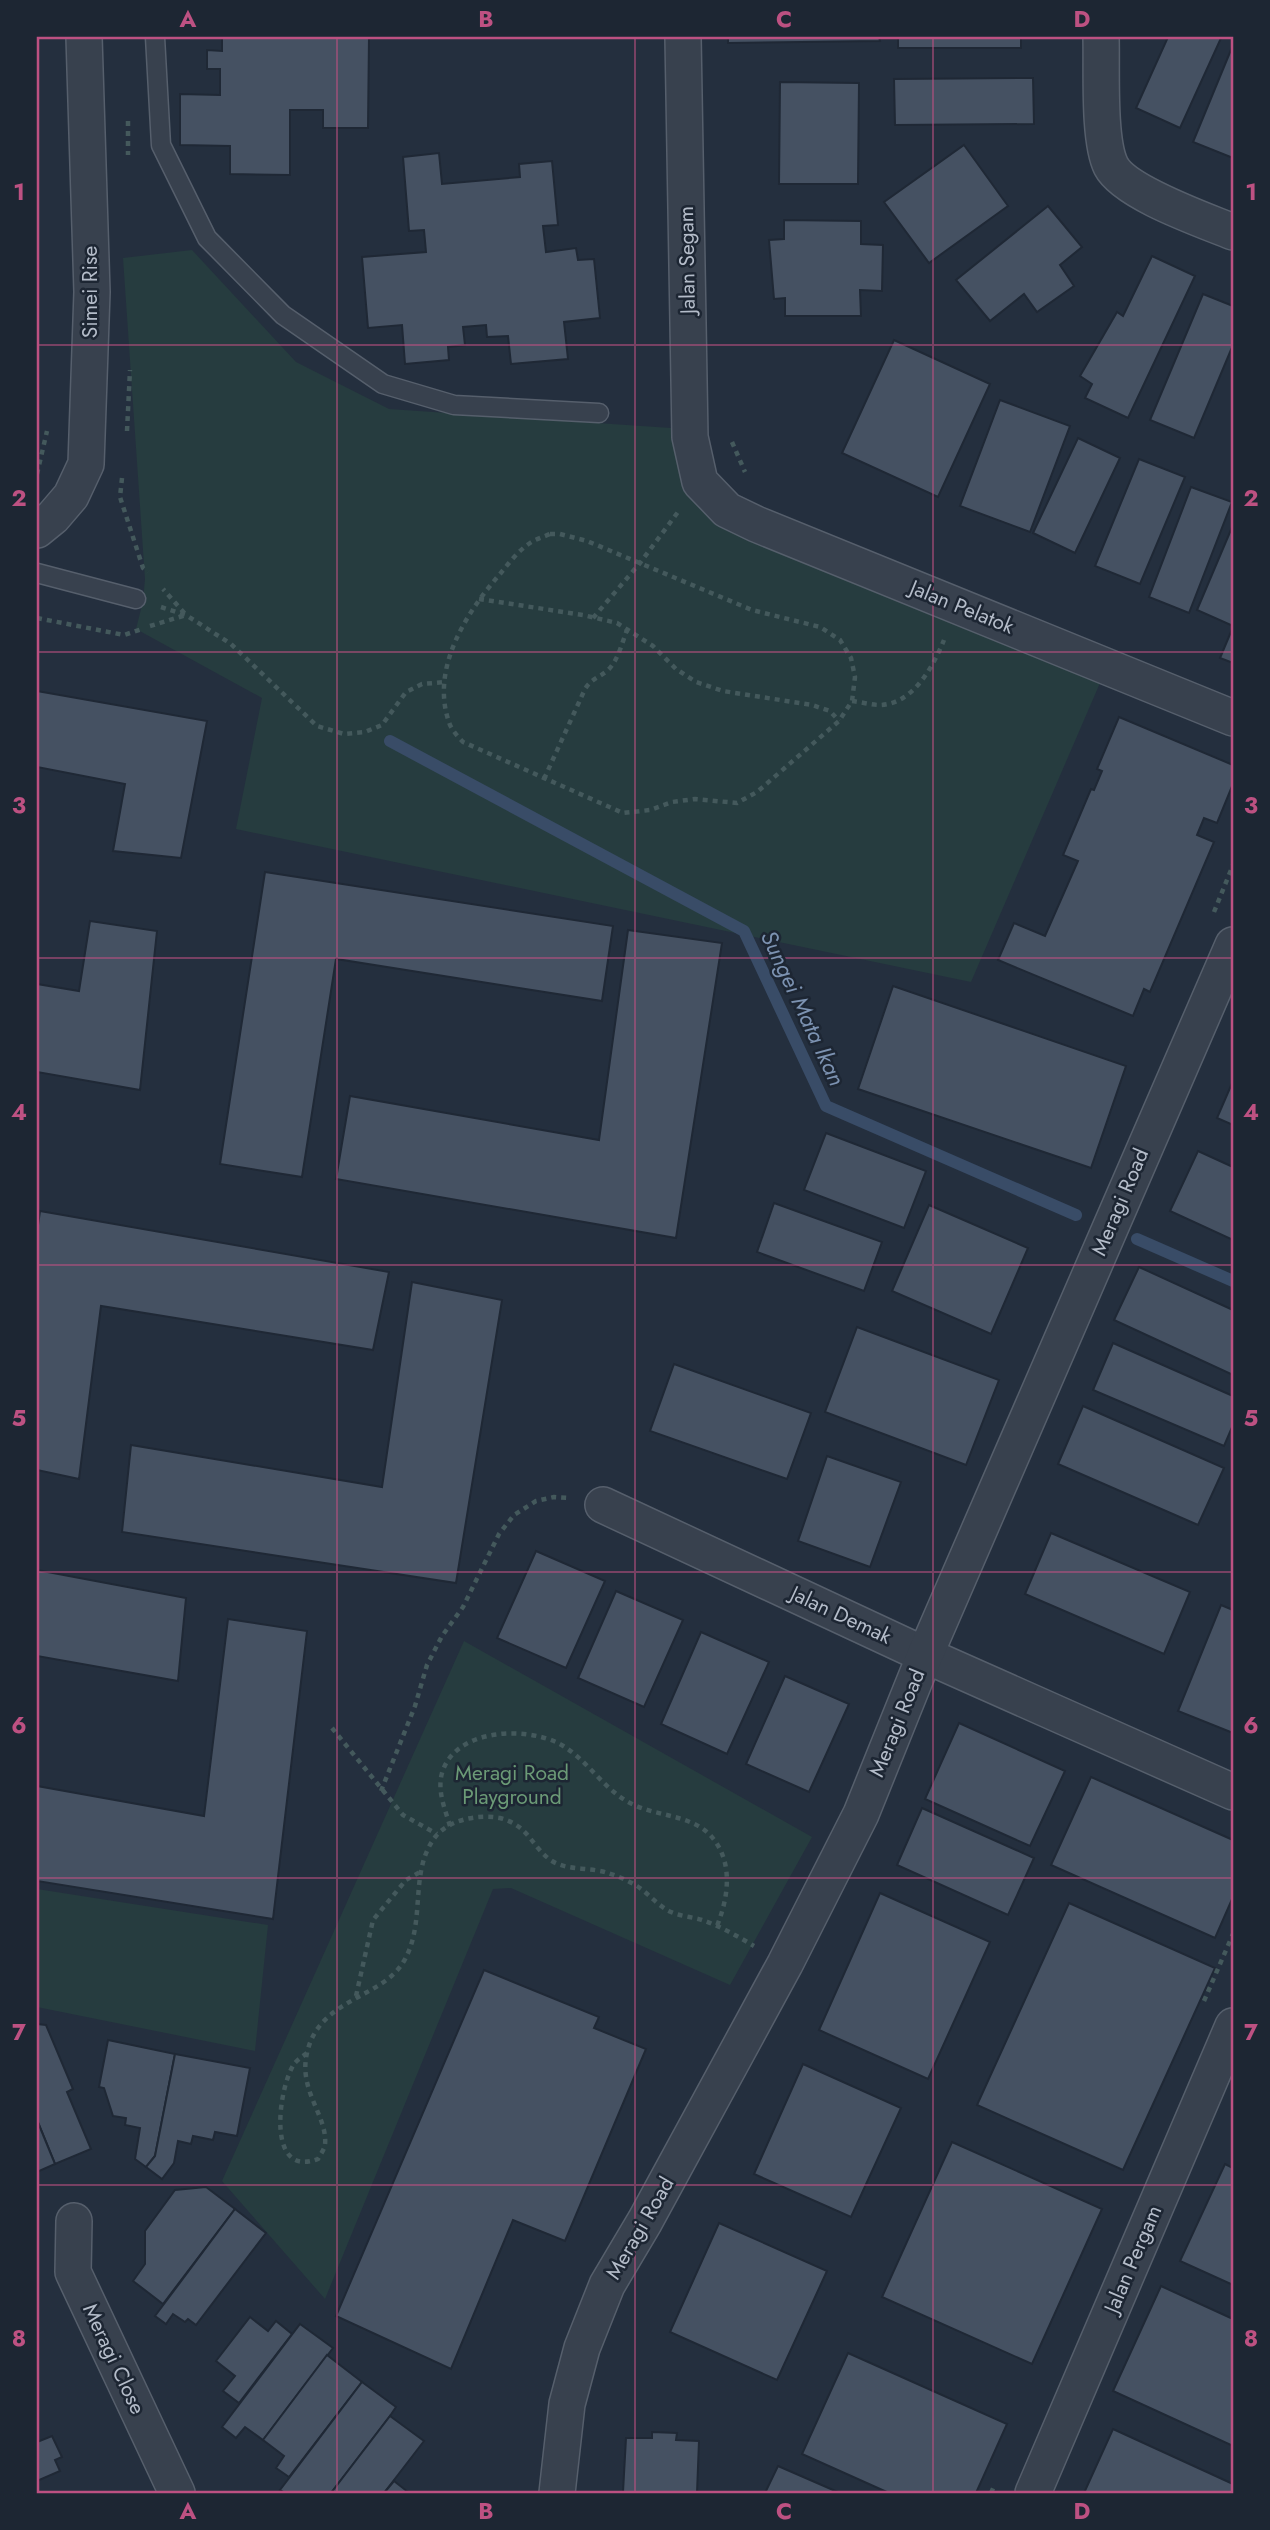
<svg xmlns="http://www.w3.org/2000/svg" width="1270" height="2530" font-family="Jost,sans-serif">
  <rect width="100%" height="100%" fill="#242f3e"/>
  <g fill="#263c3f">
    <polygon points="192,250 296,362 389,409 671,428 697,488 1103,676 971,982 236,829 262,698 136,629 143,601 145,579 123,258"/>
    <polygon points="464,1641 812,1837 730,1985 511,1888 493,1889 325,2299 222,2181"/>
    <polygon points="37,1889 268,1925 255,2051 37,2007"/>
  </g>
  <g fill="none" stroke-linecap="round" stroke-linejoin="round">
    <g stroke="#394c67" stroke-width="12">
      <polyline points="390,741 744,931 826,1106 1076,1215"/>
      <polyline points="1137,1239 1233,1281"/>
    </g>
  </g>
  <g fill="#455162" stroke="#1f2835" stroke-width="2">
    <polygon points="222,37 369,37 368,128 323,128 323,110 290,110 290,175 230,174 230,146 180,145 180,94 220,95 220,69 207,69 207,50 222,51"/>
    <polygon points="728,37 879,37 880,41 728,43"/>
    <rect x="898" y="37" width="123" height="11"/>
    <polygon points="1168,37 1224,37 1221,38 1180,128 1136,108"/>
    <polygon points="1233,45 1233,158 1193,142"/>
    <polygon points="1033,78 1034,124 895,125 894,79"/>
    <polygon points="780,82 859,83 858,184 779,184"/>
    <polygon points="964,145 1008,206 929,263 884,202"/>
    <polygon points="439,153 442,184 520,177 519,164 552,161 558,225 543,226 546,252 576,248 578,260 594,259 600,318 564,322 568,359 511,364 508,336 487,337 486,325 463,327 465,345 448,347 449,360 405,364 402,325 368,328 362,257 426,252 424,230 409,231 403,157"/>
    <polygon points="1048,206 1082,247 1060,265 1074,286 1037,312 1024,294 990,321 956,280"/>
    <polygon points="784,220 861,221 861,244 883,245 882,291 860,290 861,316 785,316 785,298 774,299 769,240 784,239"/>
    <polygon points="1152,256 1195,276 1128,418 1085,398 1092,384 1080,376 1117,312 1123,316"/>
    <polygon points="1203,294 1233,306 1233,345 1194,438 1150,420"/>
    <polygon points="894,340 990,384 938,497 842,453"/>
    <polygon points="1000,400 1070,426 1030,532 960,506"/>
    <polygon points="1078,438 1120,458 1075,553 1033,533"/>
    <polygon points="1139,459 1185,477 1140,584 1095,566"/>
    <polygon points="1191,487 1232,502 1189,613 1149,597"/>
    <polygon points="1233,525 1233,626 1197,610"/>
    <polygon points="1233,627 1233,663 1220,658"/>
    <polygon points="37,691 207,721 181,858 113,851 125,784 37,767"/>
    <polygon points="1119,717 1233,765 1233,784 1217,823 1204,818 1197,835 1214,842 1150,992 1144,989 1133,1016 998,960 1014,923 1045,936 1078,861 1063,855 1091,789 1094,790 1102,771 1097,769"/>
    <polygon points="265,872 613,926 602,1001 336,959 302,1177 220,1164"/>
    <polygon points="90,921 157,931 140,1090 37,1072 37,984 79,991"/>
    <polygon points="628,930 722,943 676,1238 336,1179 350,1096 599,1140"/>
    <polygon points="893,986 1126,1066 1091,1168 858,1089"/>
    <polygon points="1233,1081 1233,1125 1217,1118"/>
    <polygon points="826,1133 926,1171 904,1228 804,1190"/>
    <polygon points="1198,1151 1233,1167 1233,1240 1170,1211"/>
    <polygon points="774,1203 882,1242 864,1291 757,1252"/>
    <polygon points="929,1205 1028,1248 991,1334 892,1291"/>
    <polygon points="40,1211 389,1272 373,1350 101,1306 79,1479 37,1470 37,1232"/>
    <polygon points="1139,1267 1233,1310 1233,1375 1114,1320"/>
    <polygon points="412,1282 502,1300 456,1583 122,1532 131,1445 382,1487"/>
    <polygon points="857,1327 999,1380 966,1465 825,1412"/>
    <polygon points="1113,1343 1233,1396 1233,1425 1224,1446 1093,1390"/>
    <polygon points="674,1364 811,1413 787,1479 650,1431"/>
    <polygon points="1083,1406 1224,1468 1198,1525 1058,1464"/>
    <polygon points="827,1456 901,1482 870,1567 798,1541"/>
    <polygon points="1051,1533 1190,1592 1164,1654 1025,1594"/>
    <polygon points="536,1551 605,1581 566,1668 497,1638"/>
    <polygon points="37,1570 186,1598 178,1681 37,1656"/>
    <polygon points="616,1591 683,1620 644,1707 578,1678"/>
    <polygon points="1221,1605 1233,1610 1233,1733 1178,1711"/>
    <polygon points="228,1619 307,1631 273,1919 37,1881 37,1786 204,1816"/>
    <polygon points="701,1632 769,1662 727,1754 661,1724"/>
    <polygon points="785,1676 849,1704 809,1792 746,1764"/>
    <polygon points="959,1723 1065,1771 1030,1846 925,1799"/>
    <polygon points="1091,1777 1233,1840 1233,1897 1215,1938 1051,1865"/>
    <polygon points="922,1808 1034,1858 1008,1915 897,1865"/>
    <polygon points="880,1893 990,1942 928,2079 819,2030"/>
    <polygon points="1069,1903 1215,1968 1123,2170 977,2105"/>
    <polygon points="484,1970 599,2017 594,2028 646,2049 565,2241 513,2220 451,2369 336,2316"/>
    <polygon points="37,2024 46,2025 73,2089 67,2092 91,2149 55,2164 37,2120"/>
    <polygon points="108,2040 175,2054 155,2156 146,2167 135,2159 140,2128 125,2125 126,2118 113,2116 104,2088 99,2087"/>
    <polygon points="175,2054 250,2068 237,2136 215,2132 213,2140 193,2136 191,2144 178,2141 174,2163 162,2179 146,2167 155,2156"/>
    <polygon points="803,2064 901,2108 851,2217 754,2174"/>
    <polygon points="37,2120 55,2164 37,2172"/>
    <polygon points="952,2142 1102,2209 1032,2364 882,2297"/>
    <polygon points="1225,2164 1233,2168 1233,2285 1180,2261"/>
    <polygon points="206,2187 235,2209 163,2304 133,2281 145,2264 145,2231 175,2190"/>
    <polygon points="235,2209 266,2233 196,2325 188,2319 185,2322 173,2314 166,2324 155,2316"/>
    <polygon points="719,2223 827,2271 777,2380 670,2332"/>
    <polygon points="1161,2286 1233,2319 1233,2446 1113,2391"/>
    <polygon points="250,2317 268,2331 276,2321 292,2334 239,2403 223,2391 235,2376 216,2361"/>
    <polygon points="300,2324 333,2348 263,2440 245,2427 236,2438 222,2427"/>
    <polygon points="848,2353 1007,2424 976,2493 889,2493 802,2454"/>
    <polygon points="327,2355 362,2382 289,2477 276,2468 284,2456 263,2440"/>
    <polygon points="362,2382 396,2407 390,2416 331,2493 285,2493 280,2490"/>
    <polygon points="390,2416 424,2441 384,2493 331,2493"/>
    <polygon points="1113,2429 1233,2484 1233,2493 1084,2493"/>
    <polygon points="652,2432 677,2433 676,2440 699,2441 697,2493 623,2492 626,2438 652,2438"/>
    <polygon points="52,2436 62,2457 55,2460 60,2471 37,2481 37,2442"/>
    <polygon points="778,2466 840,2493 765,2493"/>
    <polygon points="394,2481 408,2492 407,2493 384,2493"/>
  </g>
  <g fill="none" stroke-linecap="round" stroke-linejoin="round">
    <defs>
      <g id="service">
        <polyline points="155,37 161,145 207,238 283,315 383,384 454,405 599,413"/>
        <polyline points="37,573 136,599"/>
      </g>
      <g id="minor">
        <polyline points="683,37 690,437 700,482 727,510 756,524 1233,718"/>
        <path d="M1101,37C1102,68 1098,140 1111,166C1125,193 1204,220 1233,232"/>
        <polyline points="37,530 53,517 71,496 86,464 92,292 84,37"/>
        <polyline points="603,1505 925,1655 1233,1792"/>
        <polyline points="74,2221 73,2272 177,2493"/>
        <polyline points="557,2493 567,2404 582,2348 607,2285 645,2221 785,1964 861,1814 925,1655 1233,945"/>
        <polyline points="1033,2493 1233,2026"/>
      </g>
    </defs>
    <use href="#service" stroke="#565f6c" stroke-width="21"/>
    <use href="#minor" stroke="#565f6c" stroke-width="38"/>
    <g stroke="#44595c" stroke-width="4.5" stroke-dasharray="5 5" stroke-linecap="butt">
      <polyline points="128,121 128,155"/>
      <polyline points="127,431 130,370"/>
      <polyline points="732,442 745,472"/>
      <polyline points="37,474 47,431"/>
      <polyline points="122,478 120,497 143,568 148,572"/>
      <path d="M550,534H560L587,541L752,610L820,627L840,640L851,658L855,677L852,701L839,721L757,792L737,803L695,799L672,802L650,810L623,813L463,742C458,737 453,731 450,725C429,670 466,613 500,574C509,563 518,551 530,543C536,539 543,537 550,534Z"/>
      <polyline points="479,599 583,615 617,623 653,646 676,669 696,682 723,691 812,705 830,711 839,721"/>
      <polyline points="161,607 186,615 231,644 317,726 344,734 365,732 382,725 406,692 422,684 446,682"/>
      <polyline points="37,618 124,635 142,629"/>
      <polyline points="593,618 640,563 678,512"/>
      <polyline points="150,626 186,615 163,589"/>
      <path d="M852,701C861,702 871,705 880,705C913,704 933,667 944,640"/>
      <path d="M544,779L585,689C591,679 598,678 607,671C618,661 622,643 627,630"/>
      <polyline points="1214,912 1233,865"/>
      <polyline points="332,1728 403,1815 437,1834"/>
      <polyline points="381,1791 415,1706 427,1665 442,1636 463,1607 499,1534 514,1515 536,1501 554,1497 568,1498"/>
      <path d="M450,1826C445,1809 437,1791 442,1773C455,1729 523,1726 558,1743C587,1758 603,1790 632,1804C660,1818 699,1814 717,1844C733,1869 727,1901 717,1926"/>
      <polyline points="356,1996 373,1920 406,1880 420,1872"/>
      <polyline points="1204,2001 1233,1934"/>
      <path d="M307,2053C302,2057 297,2060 294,2064C278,2089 266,2179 318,2159C320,2155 324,2150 325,2145C328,2116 298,2091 307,2053C319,1998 382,1999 404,1961C427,1921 408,1871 436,1836C450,1819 480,1814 500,1818C530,1826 531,1847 552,1861C568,1871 591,1867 608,1873C618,1876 629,1881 637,1886C649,1894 658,1906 671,1912C680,1916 692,1917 702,1920C720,1926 737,1936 754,1946"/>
      <polyline points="991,2493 995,2484"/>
    </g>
    <use href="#service" stroke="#38414e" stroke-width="18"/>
    <use href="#minor" stroke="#38414e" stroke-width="35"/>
  </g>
  <path fill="none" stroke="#bd5182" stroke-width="2" stroke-opacity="0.55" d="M337,37V2493M635,37V2493M933,37V2493M37,345H1233M37,652H1233M37,958H1233M37,1265H1233M37,1572H1233M37,1878H1233M37,2185H1233"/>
  <g text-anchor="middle" stroke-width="5" stroke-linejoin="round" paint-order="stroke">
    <g font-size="21" fill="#b4bcc9" stroke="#1d2633">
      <text transform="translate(687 260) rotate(-91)" y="7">Jalan Segam</text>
      <text transform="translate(90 292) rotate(-90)" y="7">Simei Rise</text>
      <text transform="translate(962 607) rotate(22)" y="7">Jalan Pelatok</text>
      <text transform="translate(1120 1202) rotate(-67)" y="7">Meragi Road</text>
      <text transform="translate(841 1615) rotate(25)" y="7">Jalan Demak</text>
      <text transform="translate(897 1723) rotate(-68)" y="7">Meragi Road</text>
      <text transform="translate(640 2228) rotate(-60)" y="7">Meragi Road</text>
      <text transform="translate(1133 2259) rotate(-67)" y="7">Jalan Pergam</text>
      <text transform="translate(114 2359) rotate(65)" y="7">Meragi Close</text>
    </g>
    <g font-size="21" fill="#6b9a76" stroke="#1d2633">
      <text x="512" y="1780">Meragi Road<tspan x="512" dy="24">Playground</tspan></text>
    </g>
    <g font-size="23" font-style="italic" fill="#7c92b1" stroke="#1d2633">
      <text transform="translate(803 1008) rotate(65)" y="8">Sungei Mata Ikan</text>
    </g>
  </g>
  <rect width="1270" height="2530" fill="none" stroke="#1d2633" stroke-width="77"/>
  <rect x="38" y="38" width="1194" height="2454" fill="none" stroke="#bd5182" stroke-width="2.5"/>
  <g font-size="23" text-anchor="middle" font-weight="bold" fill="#bd5182">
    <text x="188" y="27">A</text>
    <text x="486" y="27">B</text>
    <text x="784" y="27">C</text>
    <text x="1082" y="27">D</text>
    <text x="19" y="200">1</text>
    <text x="1251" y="200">1</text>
    <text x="19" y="506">2</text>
    <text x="1251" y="506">2</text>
    <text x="19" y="813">3</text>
    <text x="1251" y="813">3</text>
    <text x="19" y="1120">4</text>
    <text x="1251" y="1120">4</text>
    <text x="19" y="1426">5</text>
    <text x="1251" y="1426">5</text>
    <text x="19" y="1733">6</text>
    <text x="1251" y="1733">6</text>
    <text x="19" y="2040">7</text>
    <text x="1251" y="2040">7</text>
    <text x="19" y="2346">8</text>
    <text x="1251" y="2346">8</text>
    <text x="188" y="2519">A</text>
    <text x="486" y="2519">B</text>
    <text x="784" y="2519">C</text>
    <text x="1082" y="2519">D</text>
  </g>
</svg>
